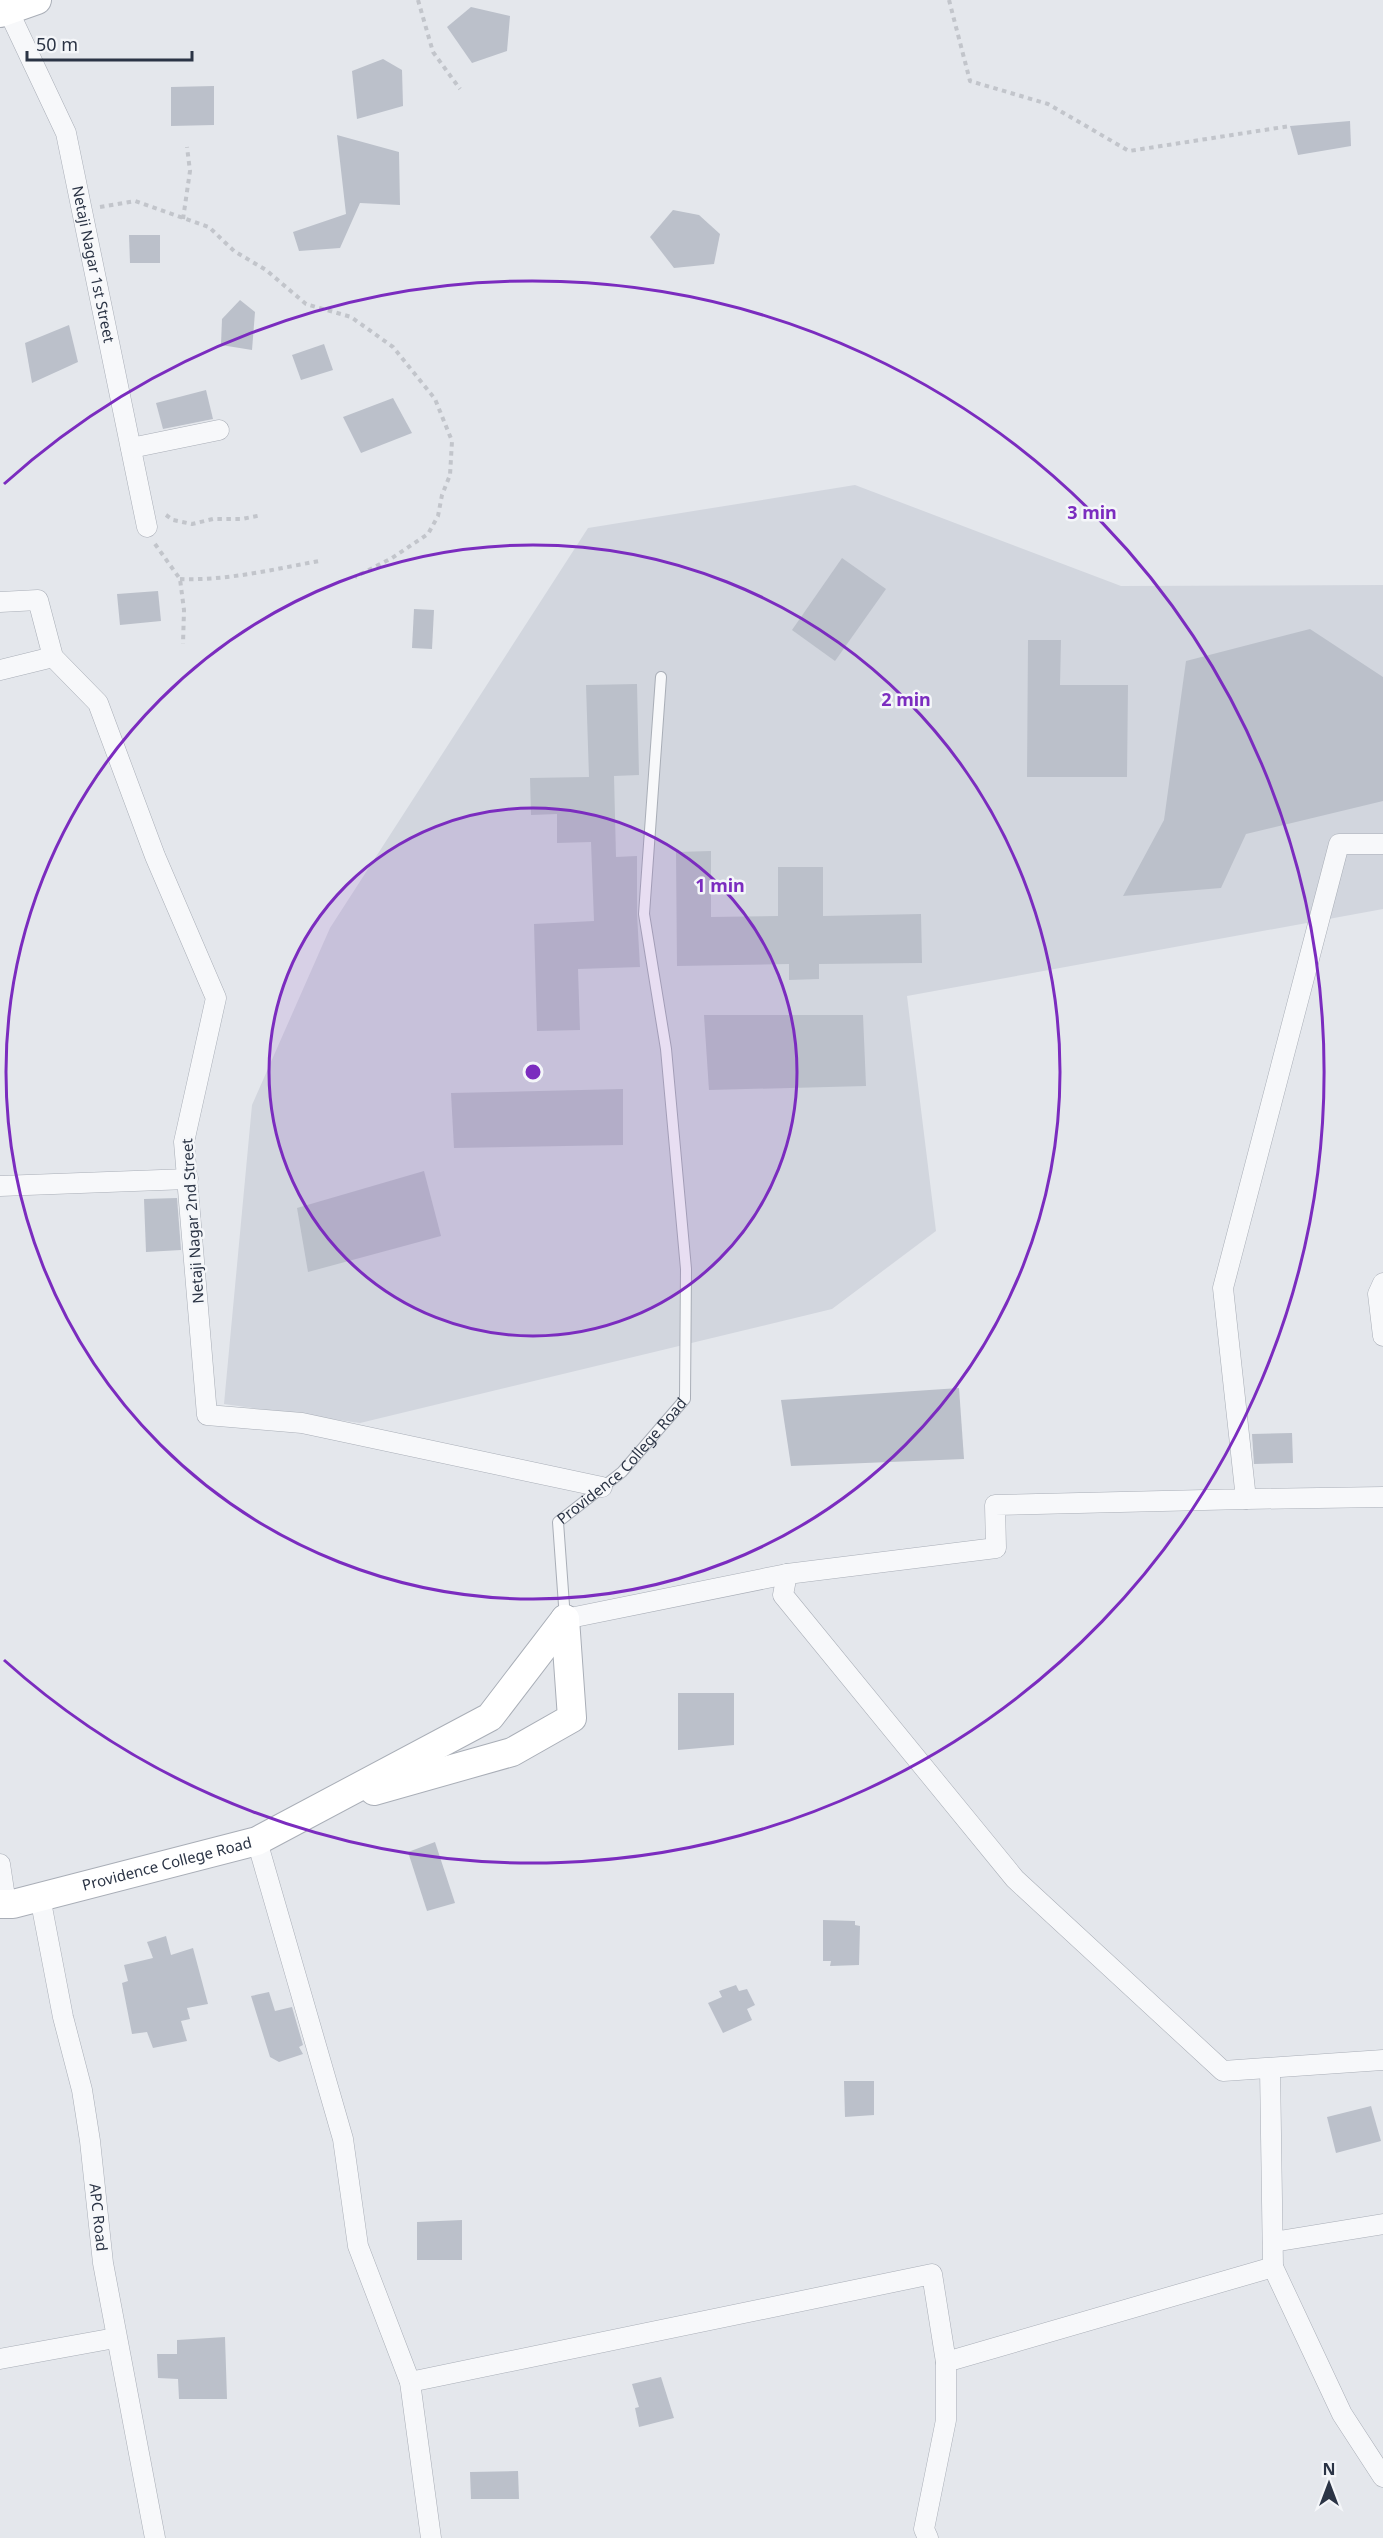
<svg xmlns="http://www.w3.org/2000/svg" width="1383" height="2538" font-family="'Noto Sans',sans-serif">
  <rect width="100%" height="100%" fill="#e4e7ec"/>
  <polygon fill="#d2d6de" points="855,485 1121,586 1383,585 1383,909 907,996 936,1231 832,1309 360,1423 224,1404 252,1105 330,928 588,528"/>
  <g fill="#bbc0ca">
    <polygon points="471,7 510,16 507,51 472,63 447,27"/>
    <polygon points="383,59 402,70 403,106 357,119 352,71"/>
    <polygon points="214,86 214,125 171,126 171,87"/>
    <polygon points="1350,121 1351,146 1298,155 1290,126"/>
    <polygon points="337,135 399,152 400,205 360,203 340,248 299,251 293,232 346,214"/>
    <polygon points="673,210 699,215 720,234 714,264 674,268 650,237"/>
    <polygon points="129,235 160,235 160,263 130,263"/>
    <polygon points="240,300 255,312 252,350 221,345 222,319"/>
    <polygon points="69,325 78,362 32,383 25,343"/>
    <polygon points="324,344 333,370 301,380 292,355"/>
    <polygon points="206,390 213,419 163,429 156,403"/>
    <polygon points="393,398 412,433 361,453 343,417"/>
    <polygon points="842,558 886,589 835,661 792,630"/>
    <polygon points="158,591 161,621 120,625 117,594"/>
    <polygon points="414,609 434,610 432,649 412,648"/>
    <polygon points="1310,629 1383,677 1383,801 1246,834 1221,888 1123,896 1164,820 1186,661"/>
    <polygon points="1028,640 1061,640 1060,685 1128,685 1127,777 1027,777"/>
    <polygon points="637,684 639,775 614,776 616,857 637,856 637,914 640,967 578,969 580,1030 537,1031 534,924 594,921 591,842 557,843 557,814 531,815 530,778 589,777 586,685"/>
    <polygon points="711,851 711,917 778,916 778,867 823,867 823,916 921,914 922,963 819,964 819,979 789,980 789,964 677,966 676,852"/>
    <polygon points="704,1015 863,1015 866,1086 709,1090"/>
    <polygon points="623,1089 623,1145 454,1148 451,1093"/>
    <polygon points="424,1171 441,1236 308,1272 297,1208"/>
    <polygon points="177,1198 181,1250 146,1252 144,1199"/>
    <polygon points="959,1388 964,1459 791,1466 781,1400"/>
    <polygon points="1292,1433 1293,1463 1254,1464 1252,1434"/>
    <polygon points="678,1693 734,1693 734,1745 678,1750"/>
    <polygon points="435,1842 455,1903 427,1911 408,1852"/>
    <polygon points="823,1920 855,1921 855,1925 860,1926 859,1965 830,1966 831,1961 823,1961"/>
    <polygon points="166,1936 171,1955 193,1948 208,2004 187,2008 190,2019 181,2021 187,2041 153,2048 147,2032 132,2034 122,1983 128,1981 124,1965 153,1958 147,1942"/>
    <polygon points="736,1985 739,1991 747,1989 755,2005 747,2009 752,2020 723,2033 708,2003 722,1997 719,1991"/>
    <polygon points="269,1992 275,2011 292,2007 303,2045 299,2047 303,2054 279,2062 270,2057 251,1996"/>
    <polygon points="844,2081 874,2081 874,2115 845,2117"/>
    <polygon points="1371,2106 1381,2141 1336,2153 1327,2117"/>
    <polygon points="462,2220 462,2260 417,2260 417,2222"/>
    <polygon points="225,2337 227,2399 179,2399 178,2379 158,2378 157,2354 177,2354 177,2340"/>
    <polygon points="661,2377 674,2418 639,2427 635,2408 639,2407 632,2384"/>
    <polygon points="518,2471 519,2499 471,2499 470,2472"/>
  </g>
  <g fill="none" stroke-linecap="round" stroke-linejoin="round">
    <defs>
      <g id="lane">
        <path id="s1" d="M565,1619L558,1522L622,1472L685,1399L686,1269L666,1049L644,914L661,677"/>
      </g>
      <g id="street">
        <path id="s2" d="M8,10L66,133L147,527"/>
        <polyline points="131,448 219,430"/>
        <polyline points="0,602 38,600 53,657 98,703 155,856 216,998 184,1142 207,1415 302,1423 602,1487"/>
        <polyline points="0,670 53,657"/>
        <polyline points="1383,844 1339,844 1223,1288 1246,1499 995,1505 996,1548 787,1574 783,1595 1015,1879 1223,2071 1383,2060"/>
        <polyline points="0,1186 188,1179"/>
        <polyline points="1383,1283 1378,1294 1383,1336"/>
        <polyline points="1246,1499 1383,1497"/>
        <polyline points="565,1619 787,1574"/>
        <polyline points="257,1841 343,2139 358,2246 410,2382 431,2538"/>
        <polyline points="0,1864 6,1904"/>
        <path id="s3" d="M40,1897L63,2017L82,2090L90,2141L103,2263L155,2538"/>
        <polyline points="1270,2068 1273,2267 1342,2414 1383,2477"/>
        <polyline points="1273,2242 1383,2224"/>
        <polyline points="0,2359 115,2338"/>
        <polyline points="946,2362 1273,2267"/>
        <polyline points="410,2382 932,2274 946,2362 946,2420 924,2529 928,2538"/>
      </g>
      <g id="secondary">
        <polyline points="0,13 37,0"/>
        <polyline points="374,1791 512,1752 572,1718 565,1619"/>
        <path id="s4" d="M0,1904H13L257,1841L490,1717L565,1619"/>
      </g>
    </defs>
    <use href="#lane" stroke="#a9aeb7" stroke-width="12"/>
    <use href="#street" stroke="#a9aeb7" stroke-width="21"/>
    <use href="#secondary" stroke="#a9aeb7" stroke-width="30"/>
    <g stroke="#c2c5cb" stroke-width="4" stroke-dasharray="4.5 4.5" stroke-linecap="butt">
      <polyline points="418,0 433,52 460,89"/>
      <polyline points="949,0 970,81 1048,104 1129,151 1290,126"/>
      <polyline points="100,207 135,201 209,227 234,251 266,270 306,304 351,317 393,347 435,399 452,441 450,475 442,495 438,516 428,534 392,558 355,577"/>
      <polyline points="183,219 190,171 187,147"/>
      <polyline points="166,515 173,520 192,524 213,519 242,519 262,515"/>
      <polyline points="155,544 180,579 184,610 183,644"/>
      <path d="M180,579C226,581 275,569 319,561"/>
    </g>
    <use href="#lane" stroke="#f7f8fa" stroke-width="10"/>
    <use href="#street" stroke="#f7f8fa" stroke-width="20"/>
    <use href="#secondary" stroke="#fff" stroke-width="28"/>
  </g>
  <circle cx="533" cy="1072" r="264" fill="#7b2cbf" fill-opacity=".12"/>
  <g fill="none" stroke="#7b2cbf" stroke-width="3">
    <circle cx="533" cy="1072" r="264"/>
    <circle cx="533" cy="1072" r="527"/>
    <path d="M4 484A791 791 0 1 1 4 1660"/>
  </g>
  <g text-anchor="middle" stroke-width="5" stroke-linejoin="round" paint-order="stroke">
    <g font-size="15" fill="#2b3445" stroke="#f4f6f9">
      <text dy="5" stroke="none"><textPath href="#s2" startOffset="270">Netaji Nagar 1st Street</textPath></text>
      <text transform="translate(193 1221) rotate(-94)" y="5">Netaji Nagar 2nd Street</text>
      <text dy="5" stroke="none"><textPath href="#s1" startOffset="186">Providence College Road</textPath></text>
      <text dy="5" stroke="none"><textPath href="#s4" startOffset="172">Providence College Road</textPath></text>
      <text dy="5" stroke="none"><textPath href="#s3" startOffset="326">APC Road</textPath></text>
    </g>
  </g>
  <circle cx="533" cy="1072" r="9" fill="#7b2cbf" stroke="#f4f6f9" stroke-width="3"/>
  <g font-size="18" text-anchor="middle" font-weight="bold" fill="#7b2cbf" stroke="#f4f6f9" stroke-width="5" stroke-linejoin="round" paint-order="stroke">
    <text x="1092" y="519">3 min</text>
    <text x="906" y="706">2 min</text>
    <text x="720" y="892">1 min</text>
  </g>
  <g transform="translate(1329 2484)" stroke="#f4f6f9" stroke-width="4.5" paint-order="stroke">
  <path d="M0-4.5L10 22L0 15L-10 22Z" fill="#2b3445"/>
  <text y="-9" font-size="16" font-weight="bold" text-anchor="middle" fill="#2b3445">N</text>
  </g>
  <path d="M27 51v9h165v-9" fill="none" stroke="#2b3445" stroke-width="3"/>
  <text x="36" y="51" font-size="18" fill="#2b3445" stroke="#f4f6f9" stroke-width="4.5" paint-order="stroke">50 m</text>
</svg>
